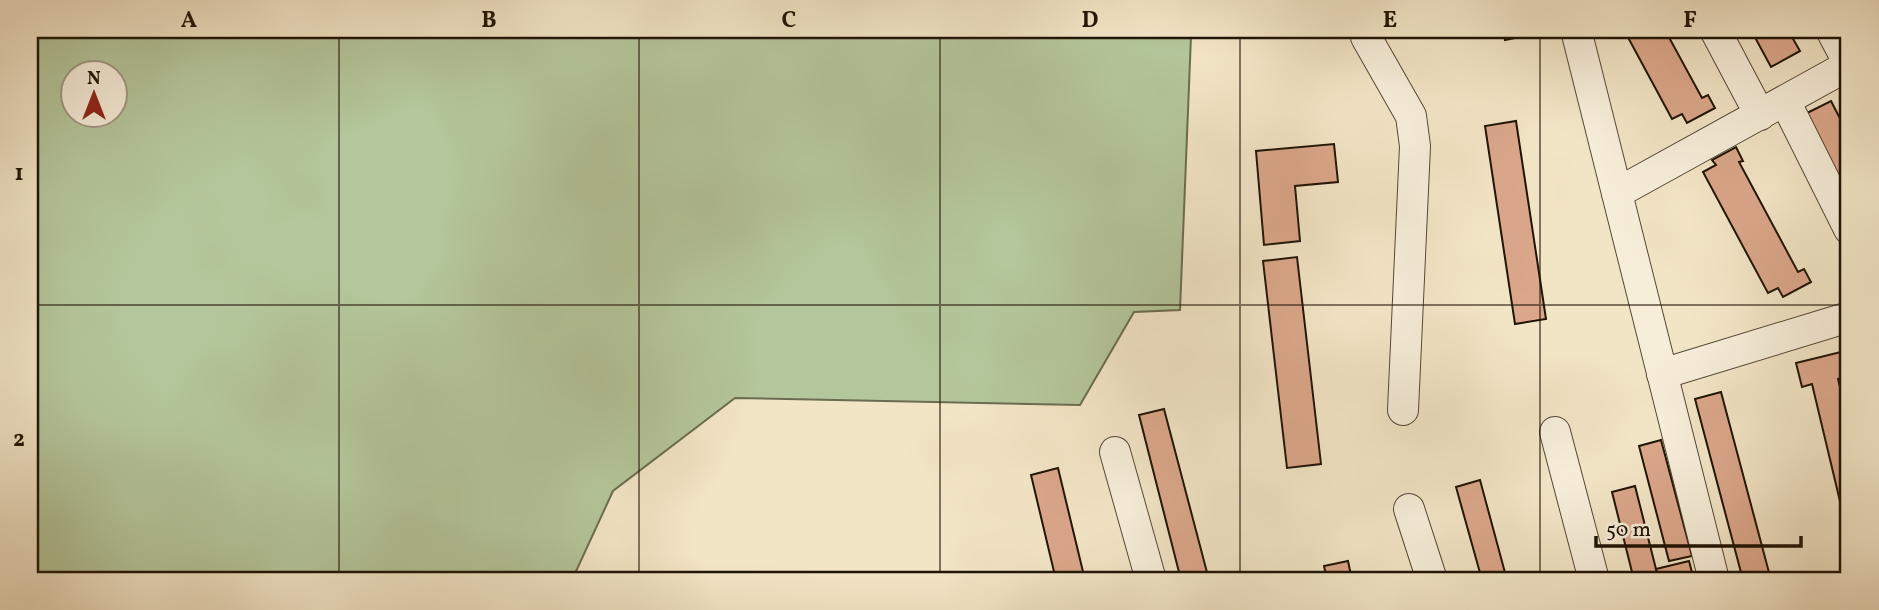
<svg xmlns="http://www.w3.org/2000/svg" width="1879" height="610" font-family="Vollkorn,serif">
  <rect width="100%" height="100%" fill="#f2e5c6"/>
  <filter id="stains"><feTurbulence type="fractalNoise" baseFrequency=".00286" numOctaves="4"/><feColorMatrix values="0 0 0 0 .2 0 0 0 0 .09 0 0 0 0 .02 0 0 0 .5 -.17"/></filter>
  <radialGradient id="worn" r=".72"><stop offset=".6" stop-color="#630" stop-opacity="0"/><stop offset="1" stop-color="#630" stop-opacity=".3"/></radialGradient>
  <path fill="#b4c69b" stroke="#6a6d50" stroke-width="2" fill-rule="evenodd" d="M30,30H1098L1191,36L1180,310L1134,312L1080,405L735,398L613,491L572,580H30ZM74,74H116V116H74Z"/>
  <g fill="#dba78b" stroke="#201405" stroke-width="2">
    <polygon points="1503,30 1534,30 1535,34 1505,40"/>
    <polygon points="1624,30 1665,30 1702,98 1708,95 1715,108 1687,123 1682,114 1672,119"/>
    <polygon points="1751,30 1788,30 1800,51 1771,67"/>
    <polygon points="1831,101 1849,136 1849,197 1805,114"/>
    <polygon points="1516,121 1546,319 1515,324 1485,126"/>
    <polygon points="1334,144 1338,182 1295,186 1300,241 1264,245 1256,151"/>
    <polygon points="1736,147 1743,161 1739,162 1798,272 1804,269 1811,282 1783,297 1778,288 1768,293 1703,172 1716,165 1712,160"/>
    <polygon points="1297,257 1321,464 1287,468 1263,261"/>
    <polygon points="1849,350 1849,376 1838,379 1849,423 1849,539 1812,384 1802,387 1796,363"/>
    <polygon points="1721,392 1771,580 1743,580 1695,399"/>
    <polygon points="1164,409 1209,580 1181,580 1139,415"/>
    <polygon points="1661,440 1692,556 1669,561 1639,446"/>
    <polygon points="1058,468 1085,580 1056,580 1031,475"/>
    <polygon points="1480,480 1507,580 1482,580 1456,487"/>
    <polygon points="1635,486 1656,569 1659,580 1634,580 1612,492"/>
    <polygon points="1348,561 1352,580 1327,580 1324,566"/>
    <polygon points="1689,561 1694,580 1659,580 1656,569"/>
  </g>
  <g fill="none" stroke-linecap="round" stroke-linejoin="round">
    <defs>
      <g id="minor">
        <polyline points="1367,30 1366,37 1411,116 1415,146 1403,410"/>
        <polyline points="1576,30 1714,580"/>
        <polyline points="1715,30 1760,115"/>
        <polyline points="1831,30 1849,64"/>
        <polyline points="1785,101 1849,229"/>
        <polyline points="1617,193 1849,65"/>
        <polyline points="1662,374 1849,317"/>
        <polyline points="1555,432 1594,580"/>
        <polyline points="1115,452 1151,580"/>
        <polyline points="1409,509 1432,580"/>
      </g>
    </defs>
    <use href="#minor" stroke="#544835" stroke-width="32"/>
    <use href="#minor" stroke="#f7eeda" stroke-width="30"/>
  </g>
  <path fill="none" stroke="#201405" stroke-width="2" stroke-opacity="0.55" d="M339,30V580M639,30V580M940,30V580M1240,30V580M1540,30V580M30,305H1849"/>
  <rect width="1879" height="610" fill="none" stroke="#f2e5c6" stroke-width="77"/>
  <g transform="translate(94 94)"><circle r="33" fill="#f7eeda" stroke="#a19785" stroke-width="2"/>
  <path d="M0-5L12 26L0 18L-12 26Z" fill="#8f2418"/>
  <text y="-10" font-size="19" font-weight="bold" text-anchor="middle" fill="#201405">N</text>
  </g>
  <path d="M1596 536v10h205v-10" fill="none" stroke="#201405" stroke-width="3.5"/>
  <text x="1606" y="536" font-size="21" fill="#201405" stroke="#f7eeda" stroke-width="5" paint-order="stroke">50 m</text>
  <rect x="38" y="38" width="1802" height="534" fill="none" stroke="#201405" stroke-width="2.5"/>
  <g font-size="23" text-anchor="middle" font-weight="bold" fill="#201405">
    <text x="189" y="27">A</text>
    <text x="489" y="27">B</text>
    <text x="789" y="27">C</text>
    <text x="1090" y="27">D</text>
    <text x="1390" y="27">E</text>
    <text x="1690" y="27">F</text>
    <text x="19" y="180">1</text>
    <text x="19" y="446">2</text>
  </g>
  <rect width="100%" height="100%" filter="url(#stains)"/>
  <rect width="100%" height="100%" fill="url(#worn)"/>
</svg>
